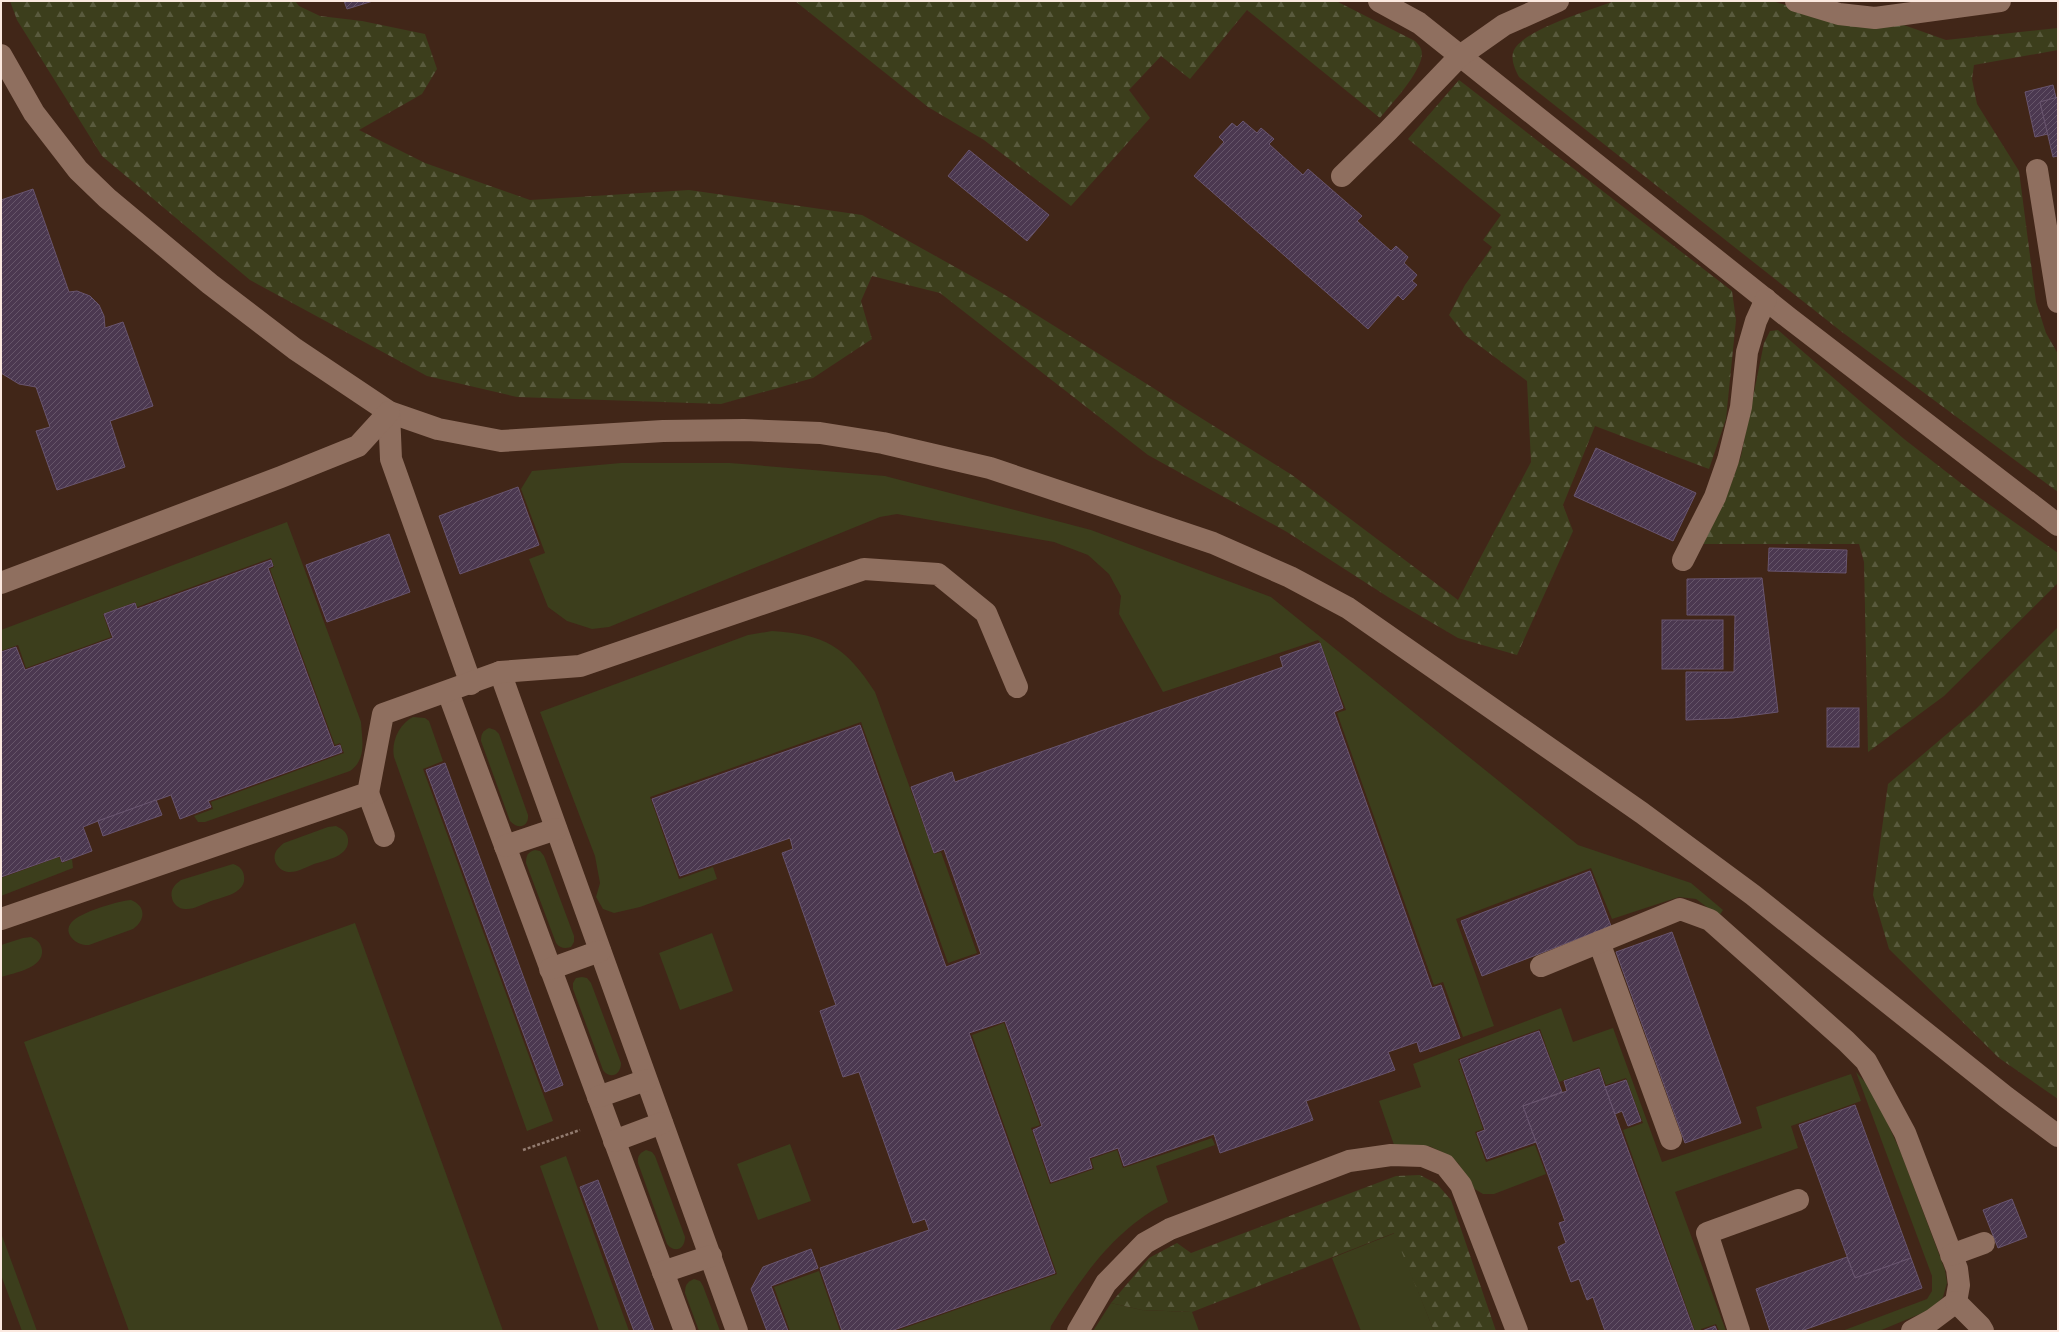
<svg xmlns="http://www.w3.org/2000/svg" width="2059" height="1332" font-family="Montserrat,sans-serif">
  <defs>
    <pattern id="forest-firs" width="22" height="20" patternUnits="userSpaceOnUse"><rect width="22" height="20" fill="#3c3e1c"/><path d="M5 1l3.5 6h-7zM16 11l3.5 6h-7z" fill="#595a3d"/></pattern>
    <pattern id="building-hatch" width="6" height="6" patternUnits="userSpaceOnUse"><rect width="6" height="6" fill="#4b3850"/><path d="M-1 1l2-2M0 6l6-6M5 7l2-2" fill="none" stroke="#665569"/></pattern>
  </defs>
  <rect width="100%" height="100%" fill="#412618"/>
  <g fill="#3c3e1c">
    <polygon points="621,463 730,463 885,476 1091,530 1271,597 1578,845 1691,883 1723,910 1719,916 1696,899 1679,897 1612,919 1591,868 1456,919 1494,1026 1463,1037 1443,982 1434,985 1337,713 1346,710 1320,642 1318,640 1163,692 1119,614 1121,596 1109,574 1088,555 1054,542 897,514 880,517 609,627 592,629 567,621 548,607 529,559 545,553 521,489 532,471"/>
    <path d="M287,522L361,722C362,740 367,759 350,771L205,822H198L194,816L213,809L211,802L344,753L340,743L335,745L270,569L274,567L271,558L137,607L135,602L103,614L111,637L26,668L18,645L1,651V630Z"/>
    <path d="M772,631C825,634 846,647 875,692L934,854L941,852L977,953L948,963L861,722L650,797L679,879L713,867L717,879L640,907L614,913L603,909L596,897L600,883L595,856L540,712L748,635Z"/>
    <path d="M413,717L425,718L429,721L443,761L423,769L553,1121L527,1131L394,757C391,742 399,724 413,717Z"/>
    <path d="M489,728L495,730L499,734L528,815C529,827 518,830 510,821L481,741C481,733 483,731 489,728Z"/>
    <path d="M336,826C342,829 347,832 348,839C350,856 327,860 314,864C306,867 297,873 288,872C282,871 277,867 275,861C273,852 278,848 284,843L328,827Z"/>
    <path d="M535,850L540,851L544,856L574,936V942L571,947C564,949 560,948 556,943L526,863C526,855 528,852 535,850Z"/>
    <polygon points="59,857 62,863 72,859 73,868 1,896 1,878"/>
    <path d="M233,864C239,866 243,869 244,876C247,893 223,897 211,901C203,904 193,910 185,909C179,909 173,904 172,898C170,890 174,885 181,880Z"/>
    <path d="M131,900C146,906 146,920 133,929L89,945C75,946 60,931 74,920C85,911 118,901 131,900Z"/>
    <polygon points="355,923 503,1331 129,1331 24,1042"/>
    <polygon points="712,933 733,991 680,1010 659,953"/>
    <path d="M31,937C37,940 41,943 42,950C44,968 14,973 1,977V945L23,938Z"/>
    <path d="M582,977L587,978L591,983L621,1063C621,1075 610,1080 603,1070L573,989V983L576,978Z"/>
    <polygon points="1561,1008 1573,1042 1613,1028 1662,1162 1762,1128 1756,1107 1851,1074 1861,1101 1791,1126 1798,1148 1675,1192 1726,1331 1719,1331 1716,1324 1701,1329 1701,1331 1695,1331 1623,1130 1643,1123 1626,1078 1606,1085 1599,1067 1559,1082 1540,1029 1458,1059 1483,1129 1475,1132 1486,1162 1535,1145 1546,1174 1494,1194 1483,1194 1473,1188 1458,1163 1444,1153 1429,1146 1394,1145 1379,1101 1421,1087 1413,1064"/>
    <path d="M1004,1023L1040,1125L1031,1128L1050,1184L1094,1169L1091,1159L1117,1150L1123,1168L1212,1138L1215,1145L1156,1166L1168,1202C1115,1228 1081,1278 1051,1326L1050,1331H896L1057,1274L972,1035Z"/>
    <polygon points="1856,1072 1873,1091 1901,1153 1945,1270 1947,1283 1943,1297 1932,1309 1879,1331 1842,1331 1927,1299 1932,1291 1932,1276"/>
    <polygon points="790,1144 811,1201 758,1220 737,1164"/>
    <path d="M646,1150L652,1152L655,1156L685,1237C685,1249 675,1254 667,1244L638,1163C637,1156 640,1153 646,1150Z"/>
    <polygon points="566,1156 629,1331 599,1331 540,1166"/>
    <polygon points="1,1233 37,1331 22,1331 1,1275"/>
    <polygon points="1395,1233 1434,1331 1361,1331 1332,1258"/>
    <polygon points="819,1271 840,1331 790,1331 774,1287"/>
    <path d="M694,1279L700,1281L703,1286L720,1331H699L685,1293C685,1285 687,1282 694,1279Z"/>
    <polygon points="1111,1303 1142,1310 1192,1312 1199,1331 1093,1331"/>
  </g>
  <g fill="url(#forest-firs)">
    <polygon points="10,1 295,1 299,6 320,16 362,21 425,34 437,69 422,94 359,130 425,163 530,200 689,190 862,215 1000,292 1292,475 1458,600 1531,462 1527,381 1465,335 1449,315 1465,285 1492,247 1483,240 1501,215 1408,139 1459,80 1732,291 1736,320 1726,419 1709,469 1595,426 1563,505 1573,531 1517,655 1458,638 1388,597 1287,532 1148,455 940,293 872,276 861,301 872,339 813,378 721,404 517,397 427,376 250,280 102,156 17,20"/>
    <path d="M795,1H1336L1415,41C1417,43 1420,46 1421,49C1428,66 1390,105 1380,118L1247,10L1190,79L1161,56L1129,90L1150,118L1071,206L984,140L928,107Z"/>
    <path d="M1615,1H1772L1837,20L1901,24L1946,40L2058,28V50L1974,65L1972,79L1977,104L2019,171L2036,302L2046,333L2058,354V492L1842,332L1519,77C1515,69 1510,59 1514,50C1523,30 1593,9 1615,1Z"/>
    <polygon points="1778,330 1904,439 1980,498 2058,553 2058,583 1944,696 1868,752 1864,562 1859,544 1703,544 1726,498 1741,456 1764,343 1770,331"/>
    <polygon points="2058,627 2058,1099 1999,1058 1889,949 1873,895 1888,784 1974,711"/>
    <polygon points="1420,1175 1437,1184 1451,1200 1496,1331 1434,1331 1394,1233 1192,1312 1142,1310 1111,1303 1149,1258 1177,1243 1191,1253 1396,1176"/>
  </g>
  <g fill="url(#building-hatch)" stroke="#69556f">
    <polygon points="344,1 373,1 347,9"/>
    <polygon points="2053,85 2056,98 2040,102 2048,134 2035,137 2025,92"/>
    <polygon points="2058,97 2058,156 2053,157 2040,102"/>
    <polygon points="1243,121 1257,133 1261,128 1274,139 1269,144 1303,175 1308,169 1362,216 1357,221 1391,251 1396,246 1408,257 1404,263 1417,275 1412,281 1417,285 1403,300 1398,295 1368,329 1194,176 1224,142 1219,137 1232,123 1237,127"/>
    <polygon points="969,150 1049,215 1027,241 948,176"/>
    <polygon points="33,189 69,292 77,291 90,296 99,305 104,316 105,328 123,322 153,406 110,421 125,467 57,490 36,431 50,427 36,387 19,384 1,373 1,200"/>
    <polygon points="1596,448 1696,493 1673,541 1574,496"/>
    <polygon points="518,487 539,545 460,574 439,516"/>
    <polygon points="389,534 410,592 327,622 306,565"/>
    <polygon points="1769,548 1847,550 1846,573 1768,571"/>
    <polygon points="271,560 273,566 268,568 334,747 340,745 342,752 208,801 211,807 180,819 171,795 98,821 83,827 92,851 62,862 60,856 1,877 1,652 16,647 25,670 113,638 104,614 135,603 137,609"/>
    <polygon points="1762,578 1778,712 1733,718 1686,720 1686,672 1734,672 1735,615 1687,615 1687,579"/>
    <rect x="1662" y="620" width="61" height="49"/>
    <polygon points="1320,643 1343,708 1334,712 1432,988 1441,985 1460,1038 1420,1052 1417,1042 1388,1052 1395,1070 1306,1101 1313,1120 1220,1153 1214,1134 1124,1166 1118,1148 1089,1158 1092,1168 1051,1182 1033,1130 1042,1126 1005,1021 969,1033 1055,1273 891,1331 842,1331 820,1268 929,1230 925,1219 913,1223 859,1072 843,1077 820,1011 836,1005 782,853 793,849 790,838 680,876 652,799 860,725 946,967 981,954 944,849 934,853 911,787 952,772 955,782 1283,667 1280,657"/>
    <rect x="1827" y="708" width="32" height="39"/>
    <polygon points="445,763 563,1085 545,1092 426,770"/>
    <polygon points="156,800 162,815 103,836 98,821"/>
    <polygon points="1590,871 1611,926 1482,976 1461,921"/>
    <polygon points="1672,932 1741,1123 1685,1143 1616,952"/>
    <polygon points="1539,1031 1562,1092 1523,1106 1536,1142 1487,1159 1477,1133 1485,1130 1460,1060"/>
    <polygon points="1599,1069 1605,1087 1694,1331 1605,1331 1593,1297 1587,1300 1579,1279 1571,1282 1558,1247 1566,1243 1559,1223 1565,1221 1523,1106 1567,1091 1564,1081"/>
    <polygon points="1626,1080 1641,1121 1628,1126 1622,1111 1615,1114 1605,1087"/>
    <polygon points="1855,1105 1911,1258 1855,1278 1799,1125"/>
    <polygon points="598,1180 654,1331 634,1331 580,1187"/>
    <polygon points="2012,1199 2027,1237 1998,1248 1983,1210"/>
    <polygon points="811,1249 818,1268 771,1286 788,1331 767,1331 751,1289 763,1267"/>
    <polygon points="1847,1257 1855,1278 1911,1258 1922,1288 1801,1331 1770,1331 1756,1289"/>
    <polygon points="1715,1326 1717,1331 1702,1331"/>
  </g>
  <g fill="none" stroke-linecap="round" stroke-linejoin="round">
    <polyline stroke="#927b6f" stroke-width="2.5" stroke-dasharray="3 2" stroke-linecap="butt" points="523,1150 580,1130"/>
    <g stroke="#8f6f5f" stroke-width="22">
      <polyline points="1379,1 1419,23 1789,318 2058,525"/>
      <polyline points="1796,1 1839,14 1875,18 2000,1"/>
      <polyline points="1,55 34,113 78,170 107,198 210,284 295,349 389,412 438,429 501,441 663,431 744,430 820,433 883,443 990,468 1213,543 1290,577 1348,608 1642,813 1753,895 2006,1097 2058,1136"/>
      <polyline points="2037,170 2058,302"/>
      <polyline points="1342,176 1388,131 1460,56 1504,25 1558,1"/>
      <polyline points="389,412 391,459 471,684"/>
      <polyline points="1683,560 1715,497 1728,460 1741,407 1747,352 1756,321 1766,299"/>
      <polyline points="1,583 281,477 358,446 389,412"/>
      <polyline points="500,672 737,1331"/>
      <polyline points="448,692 685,1331"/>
      <polyline points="368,793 384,836"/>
      <polyline points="505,846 556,829"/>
      <polyline points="1,919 368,793 383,714 500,672 580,666 864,569 938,574 986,613 1017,687"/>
      <polyline points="1599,942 1671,1139"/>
      <polyline points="1541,966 1680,909 1710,920 1846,1041 1866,1061 1905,1133 1957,1269 1959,1285 1956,1302 1932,1320 1912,1331"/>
      <polyline points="550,969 600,951"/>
      <polyline points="598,1097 646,1080"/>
      <polyline points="614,1141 662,1123"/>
      <polyline points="1951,1255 1984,1243"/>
      <polyline points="663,1272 711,1256"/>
      <polyline points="1956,1302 1980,1326 1983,1331"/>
      <polyline points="1078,1331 1106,1283 1145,1243 1170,1229 1349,1161 1391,1155 1423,1156 1445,1165 1461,1185 1517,1331"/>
      <polyline points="1739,1331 1707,1233 1798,1200"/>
    </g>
  </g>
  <rect width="2059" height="1332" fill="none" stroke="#fbe9e0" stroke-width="4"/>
</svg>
